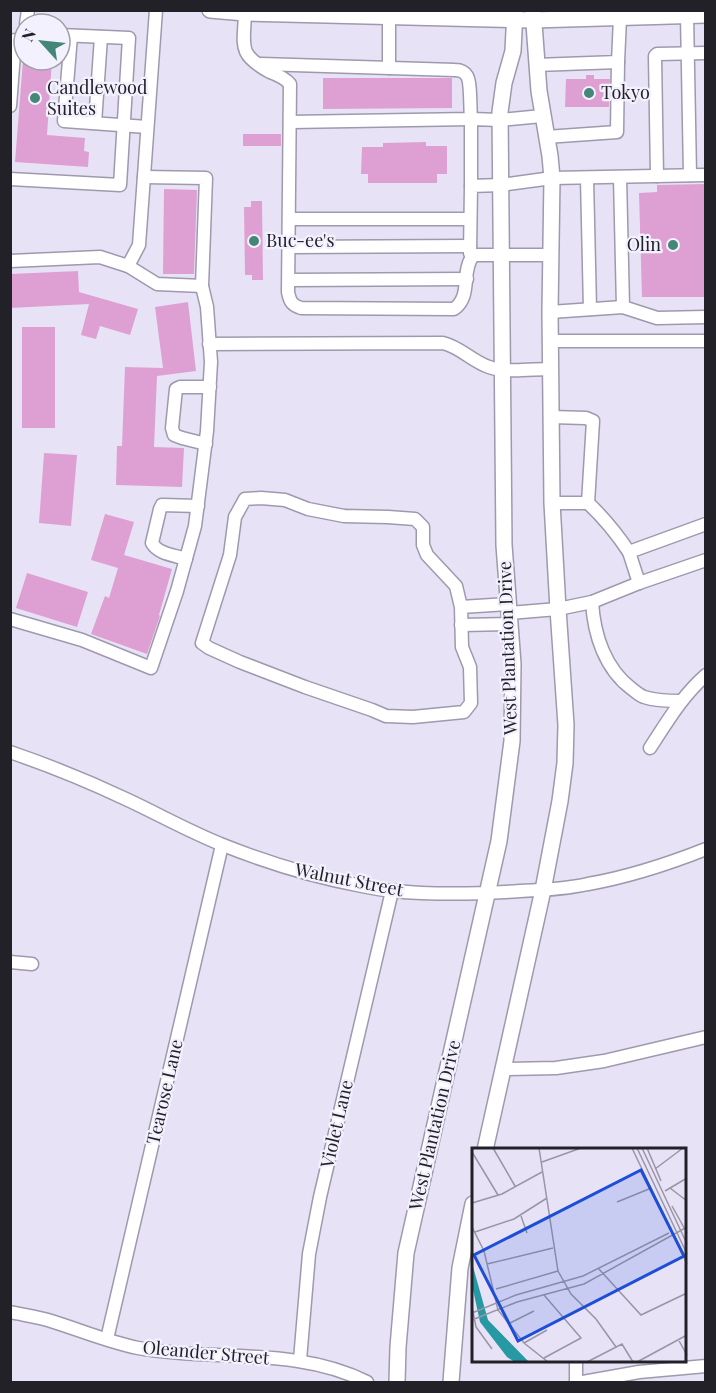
<svg xmlns="http://www.w3.org/2000/svg" width="716" height="1393" font-family="'Playfair Display',serif">
  <rect width="100%" height="100%" fill="#e8e2f7"/>
  <g fill="#dea0d2">
    <polygon points="23,60 52,60 47,135 85,138 84,151 89,152 88,167 15,162"/>
    <polygon points="586,75 594,75 594,79 610,79 609,107 565,107 566,79 586,79"/>
    <polygon points="323,78 452,78 452,108 323,109"/>
    <rect x="243" y="134" width="38" height="12"/>
    <polygon points="426,142 426,146 447,146 447,174 437,174 437,183 368,183 368,174 361,174 362,147 383,147 383,143"/>
    <polygon points="705,184 705,297 642,297 639,193 657,192 657,185"/>
    <polygon points="164,189 197,190 194,274 163,274"/>
    <polygon points="251,201 262,201 263,280 252,280 252,275 245,275 244,207 251,207"/>
    <polygon points="78,271 79,292 138,309 130,335 100,326 96,339 81,335 89,304 10,308 10,274"/>
    <polygon points="188,302 196,371 157,376 154,447 184,448 182,487 116,485 117,446 122,446 125,367 163,368 155,307"/>
    <rect x="22" y="327" width="33" height="101"/>
    <polygon points="44,453 77,455 71,526 39,523"/>
    <polygon points="105,514 134,522 124,555 172,569 159,615 160,616 147,654 91,634 105,596 109,598 118,568 91,560"/>
    <polygon points="27,573 88,592 77,627 16,608"/>
  </g>
  <g fill="none" stroke-linecap="round" stroke-linejoin="round">
    <defs>
      <g id="minor">
        <path d="M245,13C244,46 237,54 270,72C278,75 285,78 290,84L288,292C290,302 292,305 301,308L454,309C472,296 461,273 472,257L476,255H551"/>
        <polyline points="687,15 690,175"/>
        <polyline points="389,16 389,68"/>
        <polyline points="26,24 28,10"/>
        <polyline points="71,36 64,121 147,127"/>
        <path d="M261,64L455,70C460,70 464,71 467,76C471,82 470,110 471,119L290,122"/>
        <polyline points="536,65 618,62 620,18"/>
        <polyline points="10,106 15,40"/>
        <polyline points="95,123 101,37"/>
        <polyline points="546,137 617,132 618,62"/>
        <polyline points="657,176 655,56 657,54 706,53"/>
        <polyline points="620,177 623,307"/>
        <polyline points="587,178 590,309"/>
        <polyline points="10,179 120,185 129,38 60,35"/>
        <polyline points="471,186 471,119 500,120 542,116"/>
        <polyline points="289,219 470,219"/>
        <polyline points="289,247 470,246"/>
        <polyline points="472,257 470,253 471,186 501,185 552,178 706,175"/>
        <polyline points="10,261 100,257 128,266 157,284 202,286"/>
        <polyline points="128,266 139,245 156,10"/>
        <polyline points="289,280 467,279"/>
        <polyline points="550,312 623,307 657,318 706,317"/>
        <polyline points="550,341 706,341"/>
        <path d="M209,344L443,343C460,347 472,361 489,367C506,373 532,369 550,369"/>
        <polyline points="551,417 586,418 593,421 588,503 552,503"/>
        <polyline points="206,444 182,438 174,435 172,428 176,389 180,387 210,387"/>
        <path d="M588,503C604,518 617,534 629,552"/>
        <path d="M186,559C174,555 158,554 152,543L160,509L162,505L198,506"/>
        <polyline points="639,583 629,552 706,524"/>
        <path d="M592,602C594,635 605,669 632,689C636,692 639,695 644,697C656,701 669,701 681,701"/>
        <polyline points="461,607 462,647 470,667 471,703 464,712 413,717 386,716 372,710 305,687 240,662 209,648 202,643 230,555 235,517 245,499 261,498 285,500 308,509 344,516 388,517 415,519 423,527 423,545 427,555 456,586 461,607 508,604"/>
        <polyline points="509,613 558,609 592,602 639,583 706,560"/>
        <polyline points="10,619 82,640 151,668 177,591 195,526 207,431 211,362 207,307 202,286 206,178 144,177"/>
        <polyline points="461,625 510,624"/>
        <path d="M650,748C667,722 682,696 706,675"/>
        <path d="M10,752C51,766 90,782 128,800C160,815 190,832 223,845C268,863 314,877 362,886C372,888 383,890 393,891C435,895 478,894 520,891C543,890 566,889 588,884C628,877 668,864 706,849"/>
        <polyline points="10,962 32,964"/>
        <polyline points="504,1069 556,1068 604,1061 706,1037"/>
        <path d="M10,1312C24,1315 38,1317 51,1321C80,1330 108,1342 138,1348C214,1362 296,1346 367,1382"/>
        <polyline points="107,1339 222,845"/>
        <polyline points="300,1360 309,1254 320,1197 392,891"/>
        <polyline points="576,1362 576,1382"/>
        <polyline points="583,1382 639,1372 706,1366"/>
      </g>
      <g id="major">
        <polyline points="210,10 245,13 533,20 706,15"/>
        <polyline points="485,1150 543,890 560,801 565,763 566,725 558,609 552,503 550,312 552,178 550,156 539,91 533,10"/>
        <polyline points="397,1382 398,1347 406,1253 499,841 512,741 513,664 504,545 500,112 504,83 513,51 515,10"/>
        <polyline points="451,1382 460,1268 473,1204"/>
      </g>
    </defs>
    <use href="#minor" stroke="#9f99ad" stroke-width="15"/>
    <use href="#major" stroke="#9f99ad" stroke-width="18"/>
    <use href="#minor" stroke="#fff" stroke-width="12"/>
    <use href="#major" stroke="#fff" stroke-width="15"/>
  </g>
  <g fill="#448677" stroke="#f4f1fe" stroke-width="2">
    <circle cx="589" cy="93" r="6"/>
    <circle cx="35" cy="98" r="6"/>
    <circle cx="254" cy="241" r="6"/>
    <circle cx="673" cy="245" r="6"/>
  </g>
  <g text-anchor="middle" stroke-width="4.5" stroke-linejoin="round" paint-order="stroke">
    <g font-size="18" fill="#232128" stroke="#f4f1fe" text-anchor="start">
      <text x="47" y="94">Candlewood<tspan x="47" dy="21">Suites</tspan></text>
      <text x="601" y="99">Tokyo</text>
      <text x="266" y="247">Buc-ee's</text>
      <text x="661" y="251" text-anchor="end">Olin</text>
    </g>
    <g font-size="18" fill="#232128" stroke="#f4f1fe">
      <text transform="translate(508 648) rotate(-92)" y="6">West Plantation Drive</text>
      <text transform="translate(349 880) rotate(11)" y="6">Walnut Street</text>
      <text transform="translate(165 1092) rotate(-77)" y="6">Tearose Lane</text>
      <text transform="translate(337 1124) rotate(-77)" y="6">Violet Lane</text>
      <text transform="translate(435 1125) rotate(-77)" y="6">West Plantation Drive</text>
      <text transform="translate(206 1353) rotate(5)" y="6">Oleander Street</text>
    </g>
  </g>
  <g transform="translate(472 1148)">
    <rect width="214" height="214" fill="#e8e2f7"/>
    <path d="M0,115L16,172L57,214H43L35,209L8,174L0,137Z" fill="#2799a3"/>
    <path fill="none" stroke="#9995a4" stroke-width="1.5" d="M21,0L43,38M67,0L86,123L99,146L124,171L144,199M160,0L215,116M165,0L215,106M170,0L215,96M175,0L189,33M0,4L26,47M70,14L109,0M183,21L211,0M198,40L215,53M193,43L215,30M145,54L177,41M0,55L30,46L70,24M200,58L215,85M49,68L55,85M0,79L12,103L26,162L52,195L76,214M3,84L42,71L75,50M15,116L81,100M126,120L169,167L215,145M24,141L86,123M72,147L109,190L72,210M0,159L4,179L20,201M0,165L44,147L111,128L197,85M0,172L45,154L112,136L215,79M38,175L62,163M206,191L215,207M52,195L75,182M115,214L150,196L161,214M165,214L215,187"/>
    <path fill="#1d4ed8" fill-opacity="0.15" stroke="#1d4ed8" stroke-width="3" d="M169,22L212,108L46,193L2,107Z"/>
    <rect width="214" height="214" fill="none" stroke="#232128" stroke-width="3"/>
  </g>
  <rect width="716" height="1393" fill="none" stroke="#232128" stroke-width="24"/>
  <g transform="translate(42 42) rotate(297)"><circle r="28" fill="#f4f1fe" stroke="#a09ea8" stroke-width="1.5"/>
  <path d="M0-4.5L10 22L0 15L-10 22Z" fill="#448677"/>
  <text y="-9" font-size="16" font-weight="bold" text-anchor="middle" fill="#232128">N</text>
  </g>
</svg>
